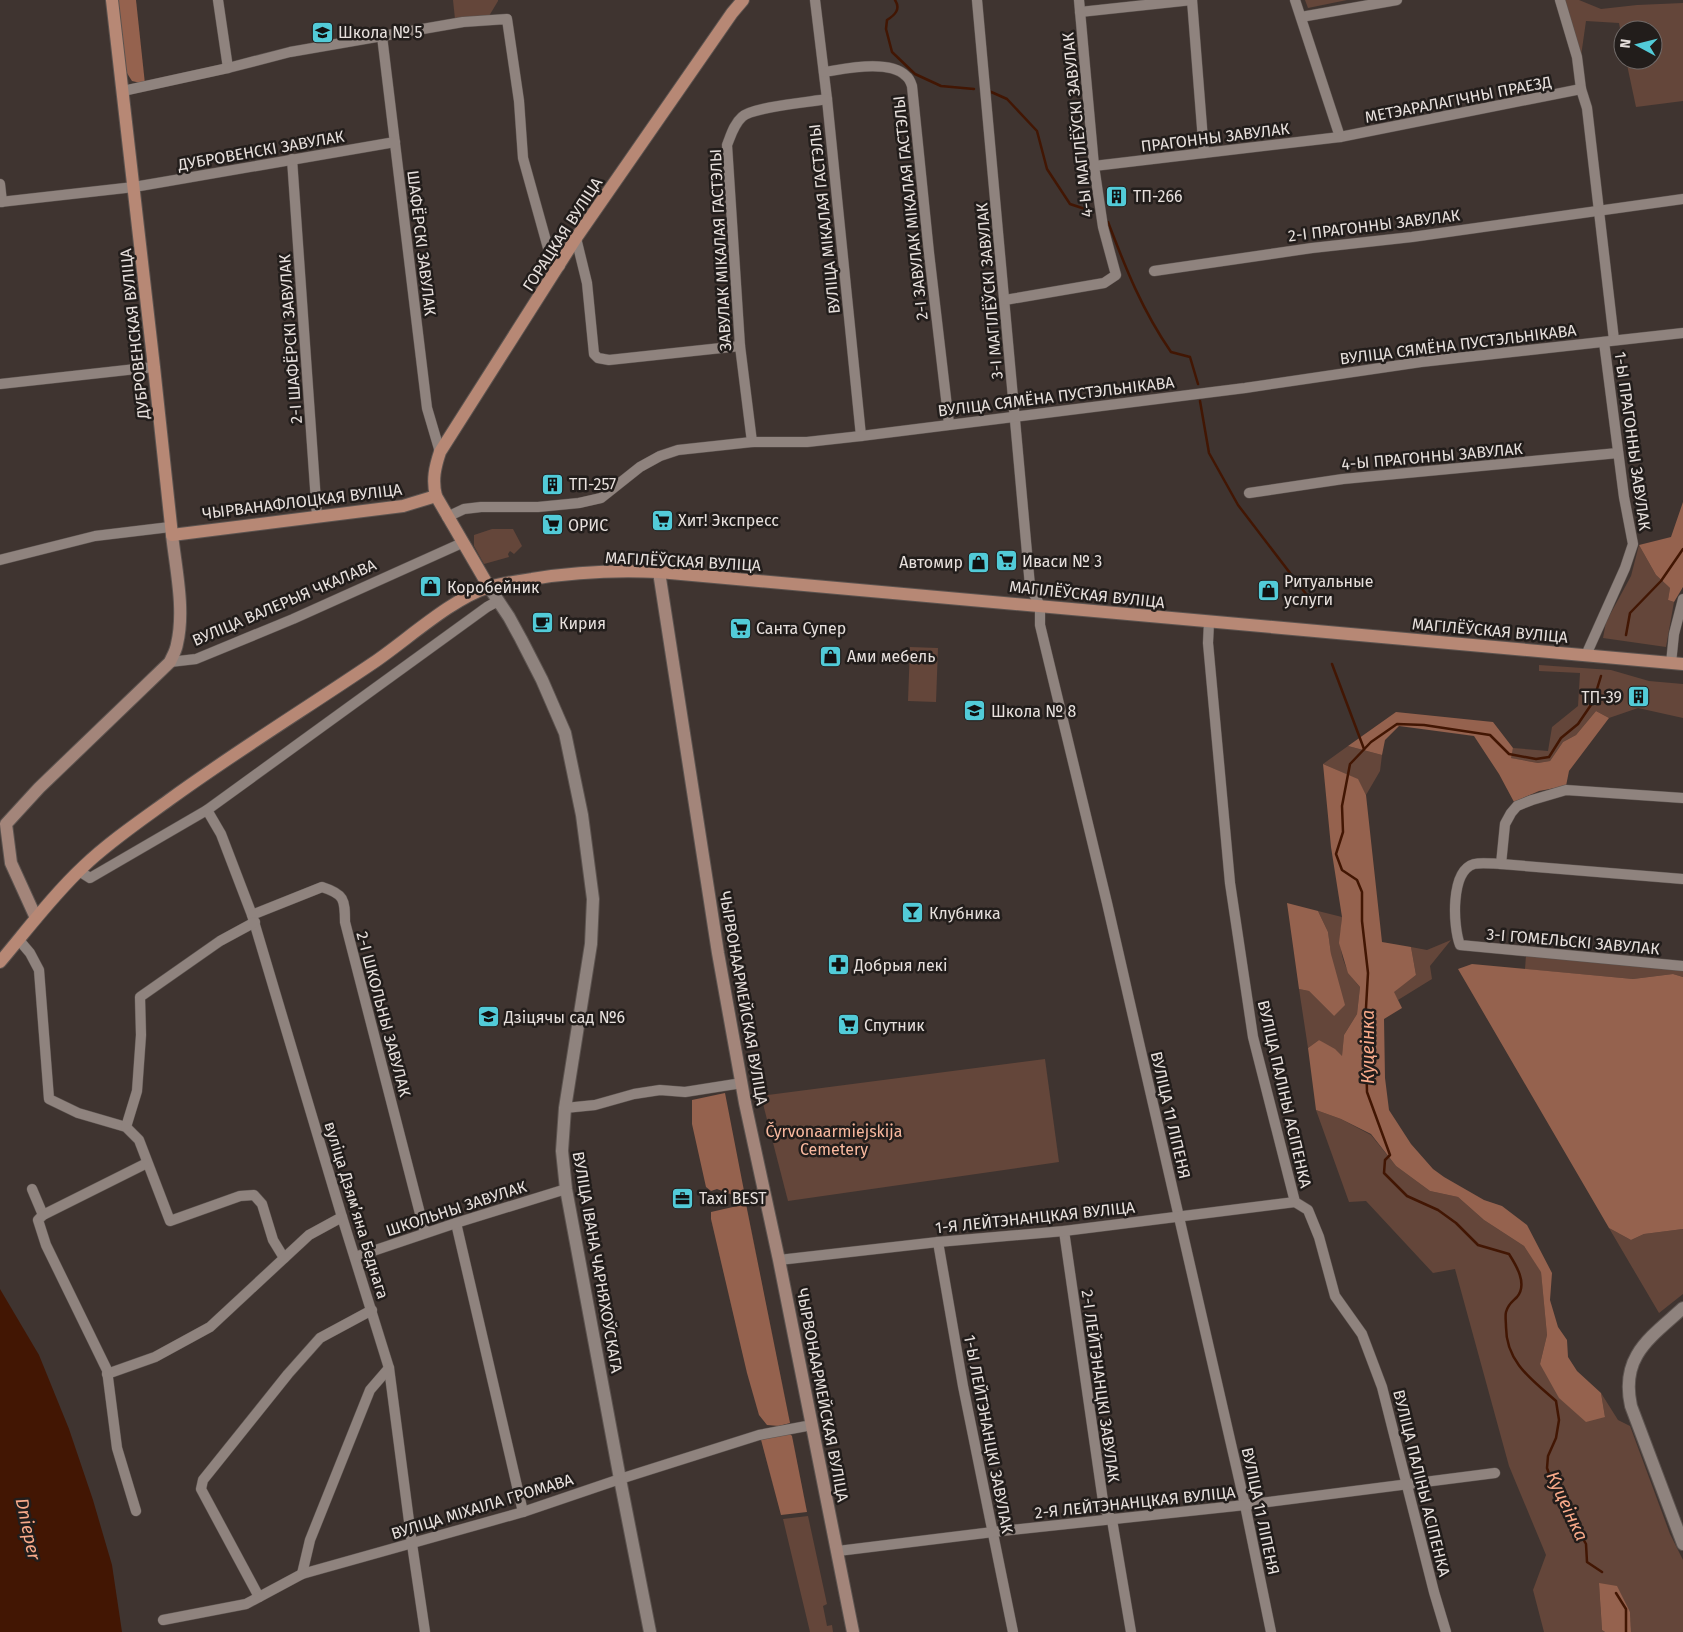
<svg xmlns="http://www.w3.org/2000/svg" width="1683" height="1632" font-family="'Fira Sans',sans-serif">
  <rect width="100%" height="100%" fill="#3f3430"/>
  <g fill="#64463a">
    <polygon points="453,0 498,0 498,1 489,16 455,19"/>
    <polygon points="1305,0 1347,0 1308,8"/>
    <polygon points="1564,0 1579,0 1601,9 1637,5 1683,3 1683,101 1636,107 1626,60 1653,60 1653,30 1623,30 1623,44 1619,23 1586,21 1581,56"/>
    <polygon points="492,529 513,529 522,546 514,554 510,551 508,554 509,557 484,564 474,546 474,535"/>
    <polygon points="1639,545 1656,575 1670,588 1668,600 1674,602 1666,647 1603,638 1606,622 1631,576"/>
    <polygon points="910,647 938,648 936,702 908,701"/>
    <polygon points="1539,665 1611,670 1649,681 1683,684 1683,718 1638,708 1609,718 1596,711 1576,735 1563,742 1550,761 1538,763 1510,758 1513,748 1548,751 1552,727 1578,706 1580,673 1539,671"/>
    <polygon points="1348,746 1382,755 1380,771 1366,795 1357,779 1323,764"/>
    <path d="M1318,911L1342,917C1339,948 1339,963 1360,987L1357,1014L1344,1035L1342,1057L1319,1040L1308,1048L1299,989L1309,991L1334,1016L1331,954L1328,932Z"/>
    <polygon points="1451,940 1430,966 1432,979 1398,1000 1393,992 1416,975 1411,947 1427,950"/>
    <polygon points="1526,955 1683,969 1683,977 1673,974 1633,979 1525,969"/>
    <polygon points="1045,1059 1059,1162 788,1201 761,1096"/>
    <polygon points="1316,1110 1341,1119 1371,1135 1396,1166 1430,1191 1458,1197 1484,1220 1524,1246 1541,1271 1547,1335 1540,1364 1605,1417 1601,1393 1618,1420 1630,1426 1670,1534 1683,1560 1683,1632 1631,1632 1630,1612 1599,1583 1602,1630 1605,1632 1544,1632 1533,1590 1546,1555 1509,1466 1455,1269 1433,1273 1366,1201 1349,1202"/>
    <polygon points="1609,1228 1631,1240 1644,1234 1683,1229 1683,1294 1659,1313"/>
    <polygon points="808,1516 827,1604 823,1606 827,1626 832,1625 833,1632 810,1632 783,1519"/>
  </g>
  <g fill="#95624e">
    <polygon points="118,0 136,0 145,84 132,81 125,70"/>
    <polygon points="1683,502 1683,587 1674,602 1668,600 1670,588 1656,575 1639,545 1671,537"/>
    <polygon points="1596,711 1609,718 1569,771 1566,786 1539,791 1514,802 1499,774 1474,736 1399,726 1385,740 1382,755 1348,746 1396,712 1493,722 1513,748 1511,758 1538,763 1550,761 1563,742 1576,735"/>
    <polygon points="1323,764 1358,779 1366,795 1382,942 1411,947 1416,975 1394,992 1402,1008 1384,1019 1385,1078 1389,1110 1411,1144 1433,1169 1444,1177 1484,1200 1502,1206 1527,1225 1552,1273 1550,1300 1558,1327 1567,1340 1568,1357 1577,1371 1601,1393 1605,1417 1586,1422 1559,1398 1540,1364 1547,1335 1541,1272 1524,1246 1484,1220 1458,1197 1430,1191 1396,1166 1371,1134 1341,1119 1316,1110 1308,1048 1319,1040 1335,1049 1342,1056 1344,1035 1357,1014 1360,987 1348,973 1339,943 1342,917 1331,847"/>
    <polygon points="1287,903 1318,911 1328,932 1331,954 1345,1005 1334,1016 1309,991 1299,989"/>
    <polygon points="1472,964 1633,979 1673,974 1683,977 1683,1229 1644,1234 1631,1240 1609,1228 1458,969"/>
    <polygon points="725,1093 745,1196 741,1198 717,1189 711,1191 706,1187 692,1124 692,1100"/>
    <polygon points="746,1204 790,1423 779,1426 767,1425 759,1415 747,1373 711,1219 711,1212"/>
    <polygon points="790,1434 792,1436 807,1512 781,1515 760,1436"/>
    <polygon points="1599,1583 1617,1586 1630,1612 1631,1632 1605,1632 1602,1630"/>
  </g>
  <polygon fill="#421603" points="0,1289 39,1355 69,1429 93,1500 112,1565 122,1632 0,1632"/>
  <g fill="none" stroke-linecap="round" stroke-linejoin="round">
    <g stroke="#421603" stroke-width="2.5">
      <path d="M895,0C901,9 895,15 887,20L886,29L892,52L915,74L941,86L974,89"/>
      <polyline points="989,91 1007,99 1037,131 1047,169 1070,204 1091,211"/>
      <path d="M1108,222C1126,269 1142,310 1171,352L1190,357L1198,384"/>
      <polyline points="1200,401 1209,453 1238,505 1316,607"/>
      <polyline points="1626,635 1630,613 1661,581 1683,549"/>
      <polyline points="1332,664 1364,749"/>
      <path d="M1601,676L1593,702L1578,724L1561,738L1549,757L1536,759L1509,754L1490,735L1424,725L1397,724L1371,742L1350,764L1342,806L1343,832L1336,854L1342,870L1357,880L1362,892V921L1368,973L1365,1025L1367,1092L1390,1155L1385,1160L1384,1173L1407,1196L1438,1210L1456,1223L1478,1245L1509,1254C1516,1265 1528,1284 1517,1297C1512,1302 1508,1304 1506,1312C1505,1316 1506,1322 1506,1327C1506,1362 1532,1380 1556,1401L1559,1420L1556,1438L1548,1456L1547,1468L1553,1485L1586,1544L1587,1562L1602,1572"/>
      <polyline points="1616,1593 1626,1609 1626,1632"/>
    </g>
    <defs>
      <g id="minor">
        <polyline points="218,0 228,68"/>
        <polyline points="815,0 827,99 861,436"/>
        <polyline points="977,0 1030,586 1040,606 1040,625 1107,903 1245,1505 1271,1632"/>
        <polyline points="1192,0 1204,153"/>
        <polyline points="1295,0 1340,137"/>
        <polyline points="1560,0 1577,57 1581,89 1587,108 1614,340"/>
        <polyline points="1080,12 1192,0"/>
        <polyline points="1301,17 1397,0"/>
        <polyline points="382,36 427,408 440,452"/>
        <path d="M824,72C845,69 889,59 906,76C909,78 911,83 912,86L929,253L949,424"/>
        <polyline points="123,91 228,68 290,52 463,22 507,19 519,101 523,158 548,248 560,266"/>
        <polyline points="292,159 317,516"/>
        <polyline points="1094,166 1340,137 1581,89"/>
        <polyline points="0,184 2,202"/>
        <polyline points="0,202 134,187 395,142"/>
        <polyline points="576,238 587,283 594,354 598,358 609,360 740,346"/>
        <polyline points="1154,271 1312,248 1412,237 1683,199"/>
        <polyline points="1005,300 1104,283 1116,275 1103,227 1094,166 1079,0"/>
        <polyline points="0,384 154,367"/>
        <path d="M752,442L740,346L727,145C731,135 734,124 742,117C752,107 810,102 827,99"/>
        <polyline points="1249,493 1343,479 1618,453"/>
        <polyline points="447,517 464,509 481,507 538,507 579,503 601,498 640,467 660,456 678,450 752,442 807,442 861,436 1245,388 1421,362 1683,333"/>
        <polyline points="0,560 95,536 170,527"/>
        <polyline points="1209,622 1208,643 1230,883 1253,1037 1295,1202 1308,1210 1319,1237 1335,1296 1362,1334 1382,1387 1434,1592 1446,1632"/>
        <polyline points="1586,655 1625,568 1633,544 1624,497 1604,342"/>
        <polyline points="170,662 196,659 293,619 462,543"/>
        <polyline points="1671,663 1674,634 1683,599"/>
        <polyline points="207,810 221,834 252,915 342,1217 389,1368 412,1544 425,1632"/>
        <polyline points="1501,864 1505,824 1511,813 1517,806 1532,800 1566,790 1683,798"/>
        <polyline points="79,871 90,878 207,810 487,607 498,601"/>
        <path d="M1683,879L1501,864C1494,864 1482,862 1474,864C1450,871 1453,927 1460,945L1683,966"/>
        <path d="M252,915L322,887C344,894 345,899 345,922L425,1233"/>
        <polyline points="19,940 30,953 39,970 49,1099 78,1113 126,1127 139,1140 170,1221 240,1196 254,1195 262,1204 273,1240 284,1258"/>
        <polyline points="565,1108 595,1105 634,1094 660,1090 685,1092 742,1083"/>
        <polyline points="126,1127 137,1091 141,1035 140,997 220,941 255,922"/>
        <polyline points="32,1189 43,1215"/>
        <polyline points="456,1223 523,1512"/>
        <polyline points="1064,1231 1104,1508 1112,1520 1131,1632"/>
        <polyline points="938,1242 963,1386 1013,1632"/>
        <polyline points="355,1257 456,1223 566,1189"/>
        <polyline points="779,1260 938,1242 1064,1231 1295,1202"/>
        <polyline points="107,1374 155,1357 210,1327 309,1235 342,1217"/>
        <polyline points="136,1511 117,1448 107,1370 46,1245 38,1220 43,1215 147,1163"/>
        <polyline points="838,1551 993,1532 1245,1505 1495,1473"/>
        <polyline points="302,1574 310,1540 370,1390 389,1368"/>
        <polyline points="259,1597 201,1489 203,1480 288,1374 320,1338 372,1310"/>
        <polyline points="163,1620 246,1604 302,1574 523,1512 620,1479 759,1435 812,1425"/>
      </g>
      <g id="tertiary">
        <polyline points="489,587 509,617 521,639 542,680 565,733 582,815 593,899 591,944 565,1108 562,1151 566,1189 620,1479 650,1632"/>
        <path d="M1683,1308C1650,1338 1620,1356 1631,1406L1683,1544"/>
      </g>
      <g id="secondary">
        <polyline points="659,572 718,953 745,1103 779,1260 853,1632"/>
        <path d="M36,918L11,863L6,824L39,788L170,662C172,657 176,651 177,644C185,610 176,570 172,535"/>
      </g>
      <g id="primary">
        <polyline points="112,0 154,367 172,535 403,506 436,496"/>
        <path d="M489,587L436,496C432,480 435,467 440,452L576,238L732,13L743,0"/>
        <path d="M0,962C27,930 53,895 84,866C109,842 140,821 169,800C235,752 305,709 373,663C407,640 451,599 489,587C503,583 518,581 532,579C574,572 616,570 659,572L1683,664"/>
      </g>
    </defs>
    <use href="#minor" stroke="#5c534f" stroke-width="11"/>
    <use href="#tertiary" stroke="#5c534f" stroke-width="14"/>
    <use href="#secondary" stroke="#5c534f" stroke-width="14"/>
    <use href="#primary" stroke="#5c534f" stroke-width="14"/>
    <use href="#minor" stroke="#8f837e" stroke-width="10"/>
    <use href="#tertiary" stroke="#8f837e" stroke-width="12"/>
    <use href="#secondary" stroke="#a3857a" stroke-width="12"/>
    <use href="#primary" stroke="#b78875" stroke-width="12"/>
  </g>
  <defs>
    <symbol id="school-square" viewBox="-11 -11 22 22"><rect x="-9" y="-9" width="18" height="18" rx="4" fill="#52cbd8" stroke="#221d1b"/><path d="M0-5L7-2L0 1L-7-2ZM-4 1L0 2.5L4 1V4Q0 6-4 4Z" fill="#111"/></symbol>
    <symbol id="building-square" viewBox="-11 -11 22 22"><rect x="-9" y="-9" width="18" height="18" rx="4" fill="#52cbd8" stroke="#221d1b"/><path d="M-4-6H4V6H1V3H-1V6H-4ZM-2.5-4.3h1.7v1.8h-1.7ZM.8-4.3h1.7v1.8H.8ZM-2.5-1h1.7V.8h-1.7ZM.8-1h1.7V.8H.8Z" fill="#111"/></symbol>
    <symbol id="supermarket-square" viewBox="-11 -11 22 22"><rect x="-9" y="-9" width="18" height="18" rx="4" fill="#52cbd8" stroke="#221d1b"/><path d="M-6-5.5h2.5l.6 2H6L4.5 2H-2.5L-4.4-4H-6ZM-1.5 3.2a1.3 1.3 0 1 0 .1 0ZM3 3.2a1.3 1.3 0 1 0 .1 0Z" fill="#111"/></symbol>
    <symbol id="shop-square" viewBox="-11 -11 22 22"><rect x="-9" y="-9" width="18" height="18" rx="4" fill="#52cbd8" stroke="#221d1b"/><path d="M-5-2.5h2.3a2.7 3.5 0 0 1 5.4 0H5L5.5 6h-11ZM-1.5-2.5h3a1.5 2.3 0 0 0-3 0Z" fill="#111"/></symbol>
    <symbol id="cafe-square" viewBox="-11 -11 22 22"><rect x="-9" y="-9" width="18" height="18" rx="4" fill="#52cbd8" stroke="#221d1b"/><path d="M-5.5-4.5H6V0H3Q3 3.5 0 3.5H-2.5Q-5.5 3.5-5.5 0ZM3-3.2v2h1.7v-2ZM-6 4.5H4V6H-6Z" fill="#111"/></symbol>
    <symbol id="bar-square" viewBox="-11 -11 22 22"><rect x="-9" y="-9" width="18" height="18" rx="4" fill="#52cbd8" stroke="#221d1b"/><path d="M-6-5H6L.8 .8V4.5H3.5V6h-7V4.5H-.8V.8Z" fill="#111"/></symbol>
    <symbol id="pharmacy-square" viewBox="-11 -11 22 22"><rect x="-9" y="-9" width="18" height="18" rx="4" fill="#52cbd8" stroke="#221d1b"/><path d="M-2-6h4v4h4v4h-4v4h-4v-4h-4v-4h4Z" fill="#111"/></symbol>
    <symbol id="office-square" viewBox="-11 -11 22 22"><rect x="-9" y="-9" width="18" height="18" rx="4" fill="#52cbd8" stroke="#221d1b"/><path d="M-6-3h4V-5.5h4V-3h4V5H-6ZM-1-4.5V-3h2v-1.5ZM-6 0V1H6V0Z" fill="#111"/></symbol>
  </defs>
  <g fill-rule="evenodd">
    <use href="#school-square" x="310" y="20" width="25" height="25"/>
    <use href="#building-square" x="1104" y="184" width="25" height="25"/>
    <use href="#building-square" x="540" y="472" width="25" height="25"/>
    <use href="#supermarket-square" x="650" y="508" width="25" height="25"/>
    <use href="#supermarket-square" x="540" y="512" width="25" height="25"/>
    <use href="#supermarket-square" x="994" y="548" width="25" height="25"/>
    <use href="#shop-square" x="966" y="550" width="25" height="25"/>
    <use href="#shop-square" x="418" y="574" width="25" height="25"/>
    <use href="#shop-square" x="1256" y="578" width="25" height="25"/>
    <use href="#cafe-square" x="530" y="610" width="25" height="25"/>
    <use href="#supermarket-square" x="728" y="616" width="25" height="25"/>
    <use href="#shop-square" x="818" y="644" width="25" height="25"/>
    <use href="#building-square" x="1626" y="684" width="25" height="25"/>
    <use href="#school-square" x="962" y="698" width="25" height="25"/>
    <use href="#bar-square" x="900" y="900" width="25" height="25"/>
    <use href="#pharmacy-square" x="826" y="952" width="25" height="25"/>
    <use href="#school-square" x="476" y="1004" width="25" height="25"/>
    <use href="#supermarket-square" x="836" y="1012" width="25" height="25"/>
    <use href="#office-square" x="670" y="1186" width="25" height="25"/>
  </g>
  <g text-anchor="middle" stroke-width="5" stroke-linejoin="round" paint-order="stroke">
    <g font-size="16" fill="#e7e0dd" stroke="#221d1b" text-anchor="start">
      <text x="338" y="38">Школа № 5</text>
      <text x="1133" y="202">ТП-266</text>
      <text x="569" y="490">ТП-257</text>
      <text x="678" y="526">Хит! Экспресс</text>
      <text x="568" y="531">ОРИС</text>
      <text x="1022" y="567">Иваси № 3</text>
      <text x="963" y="568" text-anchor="end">Автомир</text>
      <text x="1284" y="587">Ритуальные<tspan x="1284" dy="18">услуги</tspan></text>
      <text x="447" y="593">Коробейник</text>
      <text x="559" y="629">Кирия</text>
      <text x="756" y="634">Санта Супер</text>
      <text x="847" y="662">Ами мебель</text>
      <text x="1622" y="703" text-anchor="end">ТП-39</text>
      <text x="991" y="717">Школа № 8</text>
      <text x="929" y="919">Клубника</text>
      <text x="854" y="971">Добрыя лекі</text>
      <text x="504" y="1023">Дзіцячы сад №6</text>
      <text x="864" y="1031">Спутник</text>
      <text x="699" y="1204">Taxi BEST</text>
    </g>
    <g font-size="16" fill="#e7e0dd" stroke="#221d1b">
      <text transform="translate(1458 99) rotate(-11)" y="6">МЕТЭАРАЛАГІЧНЫ ПРАЕЗД</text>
      <text transform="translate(1077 125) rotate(-96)" y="6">4-Ы МАГІЛЁЎСКІ ЗАВУЛАК</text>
      <text transform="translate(1215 137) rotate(-7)" y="6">ПРАГОННЫ ЗАВУЛАК</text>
      <text transform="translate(261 150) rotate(-10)" y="6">ДУБРОВЕНСКІ ЗАВУЛАК</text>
      <text transform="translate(910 208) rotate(-96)" y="6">2-І ЗАВУЛАК МІКАЛАЯ ГАСТЭЛЫ</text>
      <text transform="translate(824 219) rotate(-96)" y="6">ВУЛІЦА МІКАЛАЯ ГАСТЭЛЫ</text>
      <text transform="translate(1374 225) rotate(-7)" y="6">2-І ПРАГОННЫ ЗАВУЛАК</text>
      <text transform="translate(562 234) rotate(-57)" y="6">ГОРАЦКАЯ ВУЛІЦА</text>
      <text transform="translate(422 243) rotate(83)" y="6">ШАФЁРСКІ ЗАВУЛАК</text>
      <text transform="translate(720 250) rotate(-93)" y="6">ЗАВУЛАК МІКАЛАЯ ГАСТЭЛЫ</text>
      <text transform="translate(989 291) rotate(-95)" y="6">3-І МАГІЛЁЎСКІ ЗАВУЛАК</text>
      <text transform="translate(134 334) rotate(-96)" y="6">ДУБРОВЕНСКАЯ ВУЛІЦА</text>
      <text transform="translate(290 339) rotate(-94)" y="6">2-І ШАФЁРСКІ ЗАВУЛАК</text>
      <text transform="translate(1458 344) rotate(-7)" y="6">ВУЛІЦА СЯМЁНА ПУСТЭЛЬНІКАВА</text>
      <text transform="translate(1056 396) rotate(-7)" y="6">ВУЛІЦА СЯМЁНА ПУСТЭЛЬНІКАВА</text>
      <text transform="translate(1633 441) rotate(82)" y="6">1-Ы ПРАГОННЫ ЗАВУЛАК</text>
      <text transform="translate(1432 456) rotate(-5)" y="6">4-Ы ПРАГОННЫ ЗАВУЛАК</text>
      <text transform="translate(302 501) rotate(-7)" y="6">ЧЫРВАНАФЛОЦКАЯ ВУЛІЦА</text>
      <text transform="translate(683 561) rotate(3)" y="6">МАГІЛЁЎСКАЯ ВУЛІЦА</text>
      <text transform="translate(1087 594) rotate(6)" y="6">МАГІЛЁЎСКАЯ ВУЛІЦА</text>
      <text transform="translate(284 602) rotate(-23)" y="6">ВУЛІЦА ВАЛЕРЫЯ ЧКАЛАВА</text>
      <text transform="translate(1490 630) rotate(5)" y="6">МАГІЛЁЎСКАЯ ВУЛІЦА</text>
      <text transform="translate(1573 941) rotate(5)" y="6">3-І ГОМЕЛЬСКІ ЗАВУЛАК</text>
      <text transform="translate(744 998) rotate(80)" y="6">ЧЫРВОНААРМЕЙСКАЯ ВУЛІЦА</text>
      <text transform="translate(384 1014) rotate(75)" y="6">2-І ШКОЛЬНЫ ЗАВУЛАК</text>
      <text transform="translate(1285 1094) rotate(77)" y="6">ВУЛІЦА ПАЛІНЫ АСІПЕНКА</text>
      <text transform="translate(1171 1115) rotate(77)" y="6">ВУЛІЦА 11 ЛІПЕНЯ</text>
      <text transform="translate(456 1208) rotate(-18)" y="6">ШКОЛЬНЫ ЗАВУЛАК</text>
      <text transform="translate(357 1210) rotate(73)" y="6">вуліца Дзямʼяна Беднага</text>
      <text transform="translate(1035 1217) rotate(-6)" y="6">1-Я ЛЕЙТЭНАНЦКАЯ ВУЛІЦА</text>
      <text transform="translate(598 1262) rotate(80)" y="6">ВУЛІЦА ІВАНА ЧАРНЯХОЎСКАГА</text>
      <text transform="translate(1101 1386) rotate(82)" y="6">2-І ЛЕЙТЭНАНЦКІ ЗАВУЛАК</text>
      <text transform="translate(823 1395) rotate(79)" y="6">ЧЫРВОНААРМЕЙСКАЯ ВУЛІЦА</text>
      <text transform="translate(989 1434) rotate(79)" y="6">1-Ы ЛЕЙТЭНАНЦКІ ЗАВУЛАК</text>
      <text transform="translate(1422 1483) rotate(76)" y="6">ВУЛІЦА ПАЛІНЫ АСІПЕНКА</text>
      <text transform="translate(1135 1502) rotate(-6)" y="6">2-Я ЛЕЙТЭНАНЦКАЯ ВУЛІЦА</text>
      <text transform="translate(482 1506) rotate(-17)" y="6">ВУЛІЦА МІХАІЛА ГРОМАВА</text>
      <text transform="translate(1261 1511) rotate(78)" y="6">ВУЛІЦА 11 ЛІПЕНЯ</text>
    </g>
    <g font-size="16" fill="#f9b99f" stroke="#221d1b">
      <text x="834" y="1137">Čyrvonaarmiejskija<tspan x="834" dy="18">Cemetery</tspan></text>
    </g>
    <g font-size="18" font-style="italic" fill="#f9aa8a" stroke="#221d1b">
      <text transform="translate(1368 1047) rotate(-90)" y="6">Куцеінка</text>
      <text transform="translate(1567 1506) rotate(65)" y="6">Куцеінка</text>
      <text transform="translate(28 1529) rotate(78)" y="6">Dnieper</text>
    </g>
  </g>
  <g transform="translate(1638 45) rotate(277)"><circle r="24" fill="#221d1b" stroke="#716b69"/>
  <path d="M0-4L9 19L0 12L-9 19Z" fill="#52cbd8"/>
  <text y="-8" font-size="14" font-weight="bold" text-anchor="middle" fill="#e7e0dd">N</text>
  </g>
</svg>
